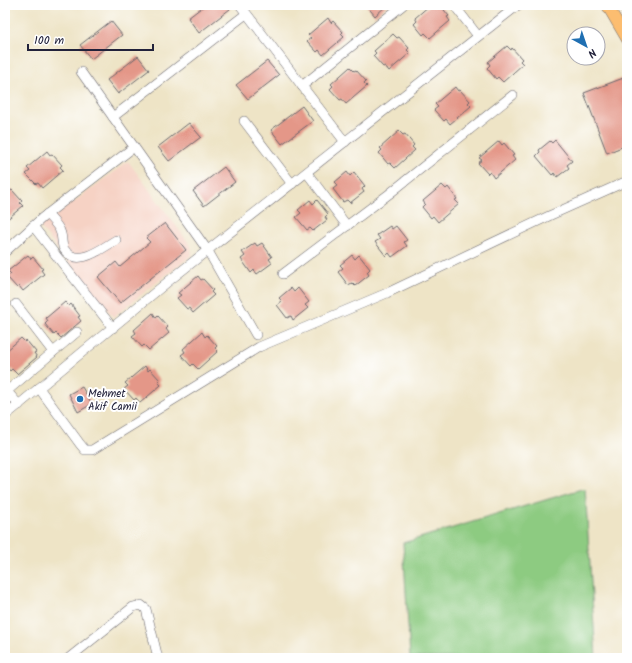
<svg xmlns="http://www.w3.org/2000/svg" width="632" height="663" font-family="Kalam,sans-serif">
  <rect width="100%" height="100%" fill="#fff"/>
  <filter id="ink" filterUnits="userSpaceOnUse"><feTurbulence type="fractalNoise" baseFrequency=".025" numOctaves="2"/><feDisplacementMap in="SourceGraphic" scale="8" xChannelSelector="R" yChannelSelector="G"/><feConvolveMatrix kernelMatrix="1 2 1 2 8 2 1 2 1" color-interpolation-filters="sRGB"/></filter>
  <filter id="wash" filterUnits="userSpaceOnUse"><feTurbulence type="fractalNoise" baseFrequency=".012" numOctaves="4" result="noise"/><feDisplacementMap in="SourceGraphic" scale="16" xChannelSelector="R" yChannelSelector="G"/><feGaussianBlur stdDeviation="0.9" result="paint"/><feColorMatrix in="noise" values="0 0 0 0 0 0 0 0 0 0 0 0 0 0 0 0 0 1.4 0 .05"/><feComposite in="paint" operator="in"/></filter>
  <g filter="url(#wash)">
    <rect width="100%" height="100%" fill="#eee4c6"/>
    <polygon fill="#f6d2c4" points="128,161 191,246 192,255 113,317 40,227"/>
    <polygon fill="#8dcb81" stroke="#58765e" points="585,488 596,658 410,658 403,543"/>
    <g id="blocks">
      <g fill="#e49788">
        <polygon points="205,5 227,5 230,9 199,33 188,18"/>
        <polygon points="366,5 387,5 375,16"/>
        <polygon points="430,5 440,5 449,16 447,17 450,21 430,38 425,33 423,35 414,24 417,21 415,18"/>
        <polygon points="328,18 331,23 333,21 343,32 341,34 344,37 323,55 319,50 317,52 307,41 311,38 308,35"/>
        <polygon points="111,21 122,35 91,59 80,45"/>
        <polygon points="393,34 397,38 399,37 409,48 407,50 410,53 389,71 385,66 383,67 373,56 376,53 374,51"/>
        <polygon points="507,46 511,50 512,48 522,59 520,61 523,64 503,82 498,77 496,79 487,68 490,65 488,62"/>
        <polygon points="138,56 149,70 118,94 107,80"/>
        <polygon points="267,61 279,75 248,99 236,85"/>
        <polygon points="350,67 354,71 356,70 366,81 364,83 367,86 346,104 342,99 340,100 330,89 333,86 331,84"/>
        <polygon points="626,77 627,80 627,145 607,153 584,93"/>
        <polygon points="455,87 458,91 460,90 470,101 468,103 471,106 450,124 446,119 444,121 434,110 438,107 435,104"/>
        <polygon points="302,106 313,121 282,144 271,130"/>
        <polygon points="189,123 201,137 169,161 158,147"/>
        <polygon points="399,131 403,135 405,134 414,145 412,147 415,150 395,168 390,163 388,164 379,153 382,150 380,148"/>
        <polygon points="555,140 572,161 567,165 569,168 557,177 554,173 552,175 536,156 540,152 539,150 550,141 552,143"/>
        <polygon points="499,141 502,145 504,143 514,155 512,156 515,160 494,178 490,172 488,174 478,163 482,160 479,158"/>
        <polygon points="47,151 50,155 52,154 62,165 60,167 63,170 42,188 38,183 36,184 26,174 30,171 27,168"/>
        <polygon points="224,167 235,182 204,206 193,191"/>
        <polygon points="347,172 350,176 354,172 365,186 362,189 364,192 350,203 347,200 343,202 333,189 338,185 335,182"/>
        <polygon points="5,185 10,191 12,190 22,201 20,203 23,206 5,221"/>
        <polygon points="442,185 446,189 448,187 457,199 455,200 459,204 438,222 433,216 431,218 422,207 425,204 423,201"/>
        <polygon points="310,200 313,204 317,200 328,214 325,217 327,220 313,231 310,228 307,230 296,217 301,213 298,210"/>
        <polygon points="165,223 186,250 120,303 98,277 116,262 120,267 150,242 146,238"/>
        <polygon points="390,226 392,229 396,226 407,240 404,242 407,246 392,257 389,253 386,256 375,242 380,239 377,235"/>
        <polygon points="255,243 257,246 262,243 272,257 269,259 272,263 257,274 254,270 251,273 241,259 245,256 242,252"/>
        <polygon points="28,255 31,259 33,257 43,269 41,270 44,274 23,291 19,286 17,288 7,277 11,274 8,271"/>
        <polygon points="352,255 355,259 359,255 370,269 367,272 369,275 355,286 352,283 348,285 338,272 343,268 340,265"/>
        <polygon points="198,276 201,280 203,279 213,290 211,292 214,295 193,313 189,308 187,309 177,298 181,295 178,293"/>
        <polygon points="291,288 294,292 298,288 309,302 305,305 308,308 293,320 291,316 287,318 277,305 282,301 279,298"/>
        <polygon points="65,302 69,306 71,304 80,316 78,317 81,321 61,338 56,333 54,335 45,324 48,321 46,318"/>
        <polygon points="153,313 156,318 158,316 168,327 166,329 169,333 149,350 144,345 142,347 132,336 136,333 134,330"/>
        <polygon points="202,332 205,337 207,335 217,346 215,348 218,351 198,369 193,364 191,366 181,355 185,352 183,349"/>
        <polygon points="21,338 25,342 26,340 36,352 34,353 37,357 17,374 12,369 10,371 5,365 5,352"/>
        <polygon points="145,366 148,371 150,369 160,380 158,382 161,385 140,403 136,398 134,400 124,389 128,386 125,383"/>
        <polygon points="82,387 92,404 78,412 69,394"/>
      </g>
    </g>
  </g>
  <g filter="url(#ink)">
    <use href="#blocks" fill-opacity="0" stroke="#69666c" stroke-width="1"/>
    <g fill="none" stroke-linecap="round" stroke-linejoin="round">
      <defs>
        <g id="minor">
          <polyline points="240,5 345,142"/>
          <polyline points="454,5 478,36"/>
          <polyline points="81,72 208,251 256,335"/>
          <polyline points="302,86 403,5"/>
          <polyline points="113,117 246,14"/>
          <polyline points="244,121 292,184"/>
          <polyline points="307,173 347,226"/>
          <path d="M47,214C51,219 58,225 60,231C63,237 61,244 64,249C77,269 102,248 116,240"/>
          <polyline points="33,226 113,328"/>
          <polyline points="5,252 42,218 134,147"/>
          <polyline points="283,274 389,194 513,95"/>
          <polyline points="16,304 53,352"/>
          <polyline points="39,388 80,444 85,450 92,450 259,347 387,293 551,215 627,181"/>
          <polyline points="5,389 19,405"/>
          <polyline points="7,391 77,332"/>
          <polyline points="5,416 170,280 518,5"/>
          <polyline points="69,658 133,607 141,605 146,609 158,658"/>
        </g>
        <g id="major">
          <polyline points="607,5 627,39"/>
          <polyline points="624,5 627,10"/>
        </g>
      </defs>
      <use href="#minor" stroke="#69666c" stroke-width="10"/>
      <use href="#major" stroke="#69666c" stroke-width="12"/>
      <use href="#minor" stroke="#fff" stroke-width="9"/>
      <use href="#major" stroke="#fcbd6f" stroke-width="11"/>
    </g>
  </g>
  <circle fill="#1f6fb2" stroke="#fff" stroke-width="1.5" cx="80" cy="399" r="4"/>
  <g text-anchor="middle" stroke-width="4" stroke-linejoin="round" paint-order="stroke">
    <g font-size="11" fill="#22223b" stroke="#fff" text-anchor="start">
      <text x="88" y="397">Mehmet<tspan x="88" dy="13">Akif Camii</tspan></text>
    </g>
  </g>
  <rect width="632" height="663" fill="none" stroke="#fff" stroke-width="20"/>
  <g transform="translate(586 46) rotate(140)"><circle r="19" fill="#ffffff" stroke="#a7a7b1"/>
  <path d="M0-3L7 15L0 10L-7 15Z" fill="#1f6fb2"/>
  <text y="-6" font-size="11" font-weight="bold" text-anchor="middle" fill="#22223b">N</text>
  </g>
  <path d="M28 44v6h125v-6" fill="none" stroke="#22223b" stroke-width="2"/>
  <text x="34" y="44" font-size="12" fill="#22223b" stroke="#ffffff" stroke-width="3" paint-order="stroke">100 m</text>
</svg>
